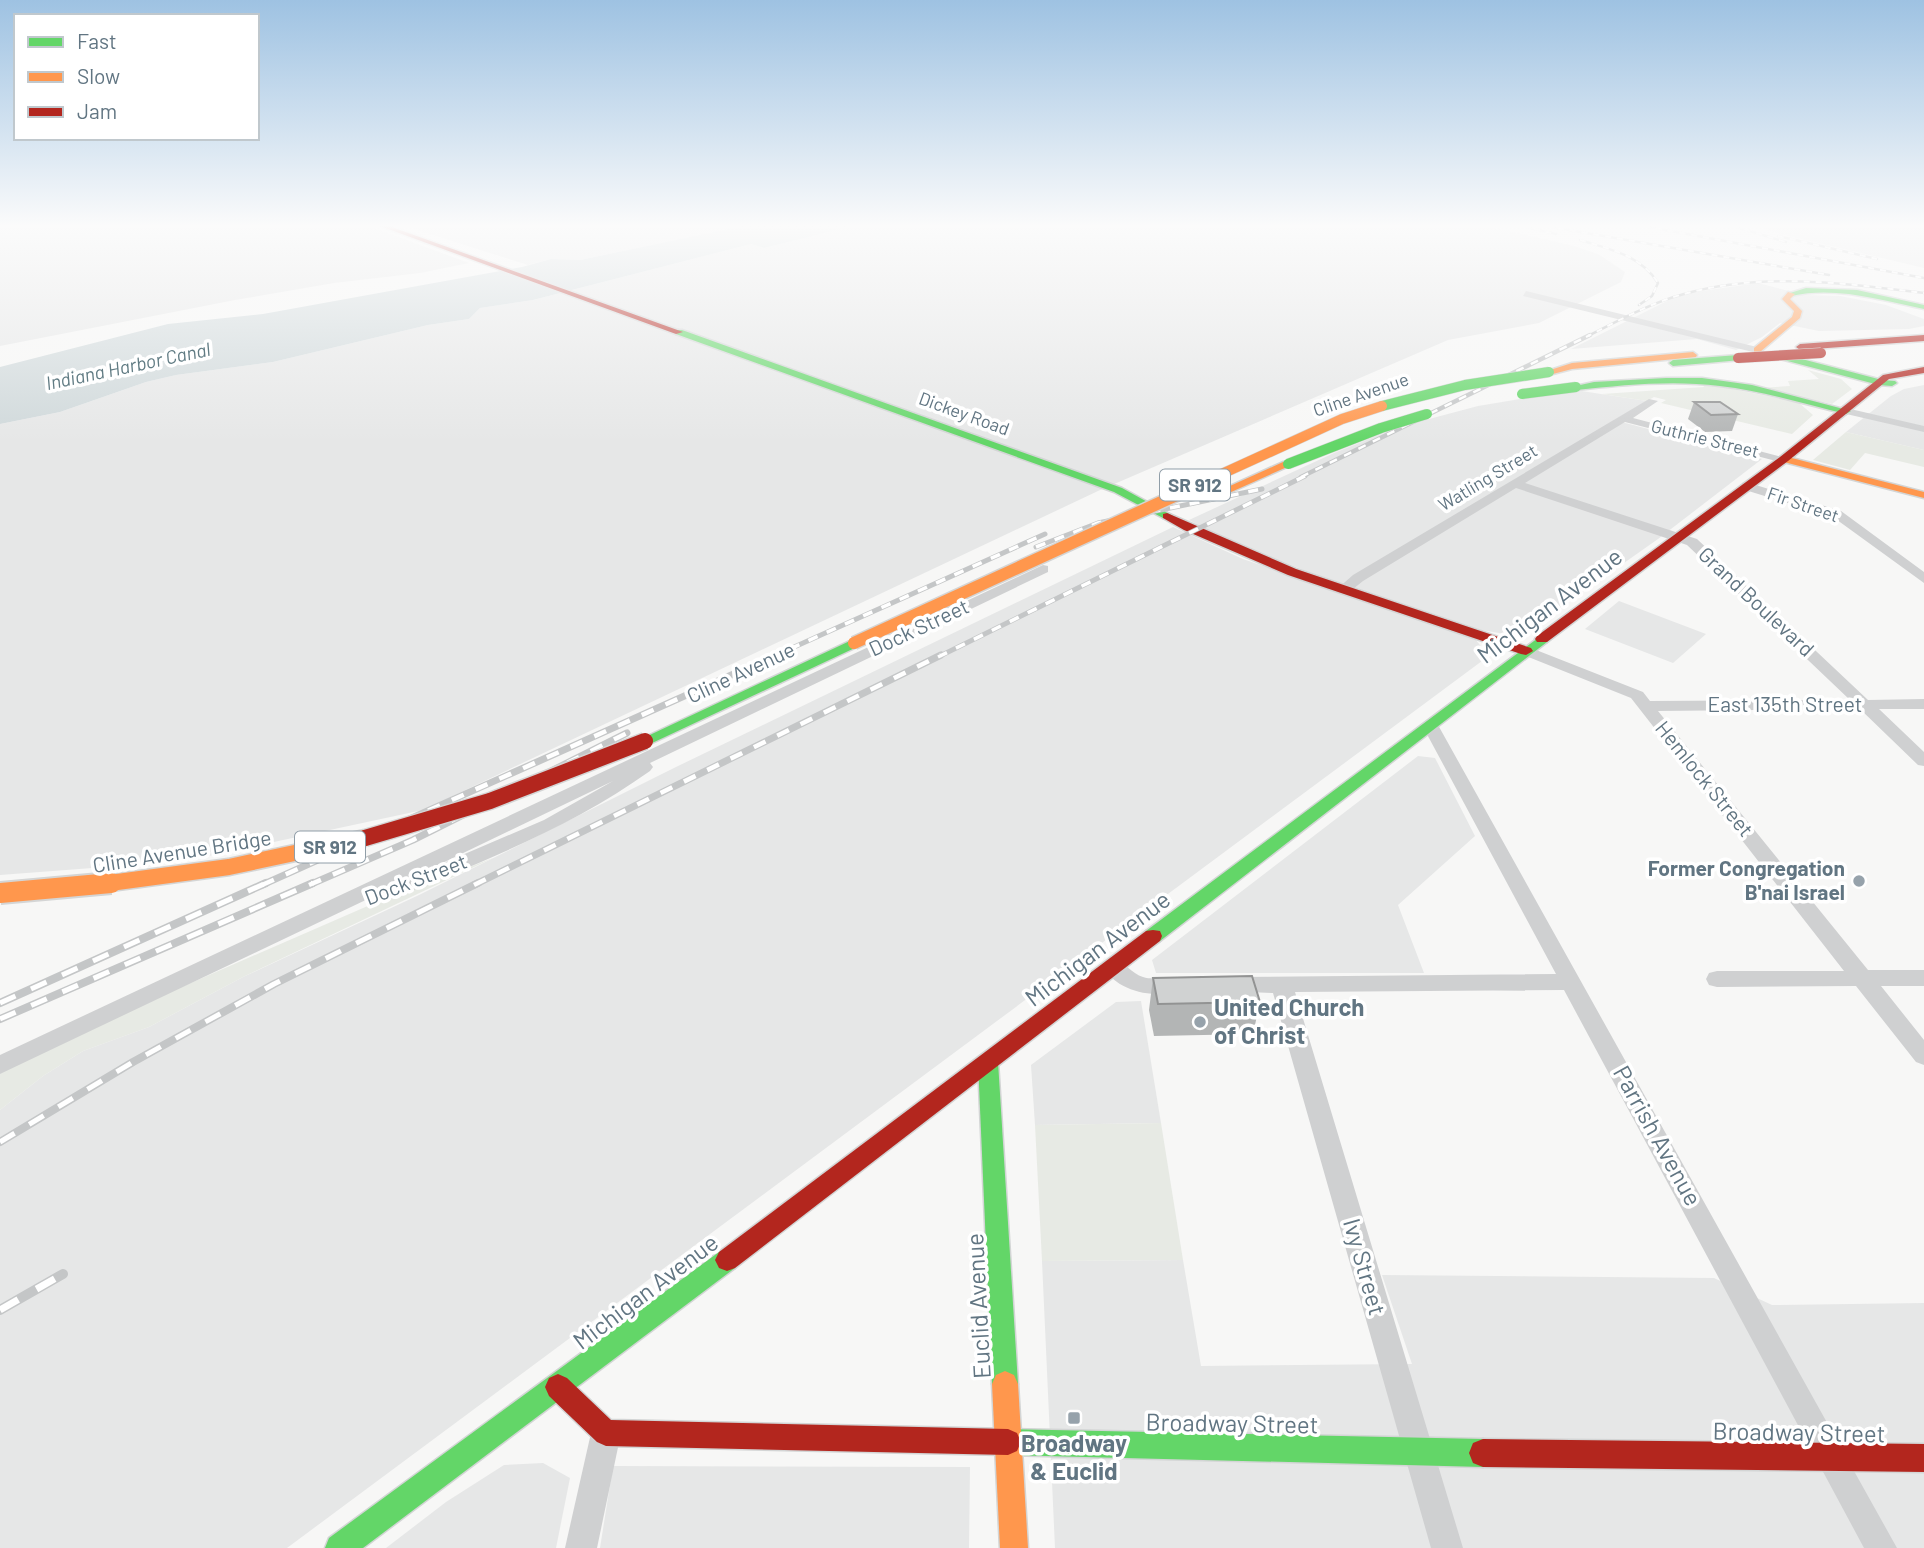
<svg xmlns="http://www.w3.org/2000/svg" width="1924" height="1548" font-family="Barlow,sans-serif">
  <rect width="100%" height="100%" fill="#f7f7f6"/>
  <g fill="#e6e7e7">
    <polygon points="0,226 368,226 469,263 420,273 334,283 235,300 0,346"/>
    <polygon points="405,226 742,226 580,260 551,259 528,265"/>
    <polygon points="853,226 1487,226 1574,246 1598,254 1625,272 1621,282 1539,323 1448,340 1098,491 423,810 185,861 0,875 0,424 60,412 146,382 176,375 273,362 428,325 469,319 480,308 533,300 751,244 764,248"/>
    <polygon points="1754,226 1924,226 1924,268 1781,234"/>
    <polygon points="1758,283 1804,295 1840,296 1886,305 1924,319 1924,326 1909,329 1819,331 1780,323 1762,337 1736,350 1697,339 1571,349 1681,294"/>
    <polygon points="1924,385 1924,450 1846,432 1891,396 1904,389"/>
    <polygon points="1575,390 1647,401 1614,420 1762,459 1658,539 1526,632 1505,634 1481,630 1306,571 1216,535 1189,520 1334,453 1399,427 1478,406"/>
    <polygon points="1173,527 1243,559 1476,640 1483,649 1486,658 287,1548 0,1548 0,1110 43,1076 83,1051 149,1027 243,977 419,895 676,767"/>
    <polygon points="1619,601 1706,634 1673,663 1585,629"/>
    <polygon points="1418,756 1435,758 1475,836 1398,905 1424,973 1156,973 1152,960"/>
    <polygon points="1141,1001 1161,1123 1035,1125 1031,1065 1116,1002"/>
    <polygon points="1183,1260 1201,1366 1412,1364 1382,1275 1714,1278 1772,1305 1924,1303 1924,1548 1055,1548 1042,1261"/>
    <polygon points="543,1463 570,1478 556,1548 386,1548 446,1502 504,1465"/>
    <polygon points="613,1466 970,1467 969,1548 600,1548"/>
  </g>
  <g fill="#e7eae4">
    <polygon points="1808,370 1841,379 1852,389 1832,404 1759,388 1790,386 1788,381 1819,379"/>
    <polygon points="1702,383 1798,402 1813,415 1792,434 1661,403 1666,400 1654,397 1647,401 1602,394 1704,387"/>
    <polygon points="1846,432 1924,450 1924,467 1865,453 1850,470 1813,460"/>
    <polygon points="493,858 243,977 149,1027 83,1051 43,1076 0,1110 0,1073 177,989 370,905"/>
    <polygon points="1161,1123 1183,1260 1042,1261 1035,1125"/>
  </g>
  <polygon fill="#cfd8da" points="742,226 853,226 764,248 751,244 533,300 480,308 469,319 428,325 273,362 176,375 146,382 60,412 0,424 0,367 168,324 263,314 522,267 551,259 580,260"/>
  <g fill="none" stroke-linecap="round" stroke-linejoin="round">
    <defs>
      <g id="fast">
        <path d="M1806,288L1857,290L1924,305V309C1880,300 1836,286 1791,296L1787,294Z"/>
        <polygon points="676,330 682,330 1122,488 1173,516 1163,518 1114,492 676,334"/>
        <polygon points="1775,352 1882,380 1895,381 1897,383 1892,386 1879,385 1772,357 1771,355"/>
        <polygon points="1738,355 1741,356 1741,360 1673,366 1669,363 1673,360"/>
        <path d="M1666,378H1702L1752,385L1851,411L1846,414C1804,404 1763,391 1720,386C1672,380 1624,385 1576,390L1571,387L1594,382Z"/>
        <polygon points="1542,635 1547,636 1549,639 1547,642 1160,941 1146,941 1144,936 1146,931"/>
        <polygon points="854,639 861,643 859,646 650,744 640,744 637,741"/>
        <polygon points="988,1054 995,1056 998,1062 1018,1384 1014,1393 1005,1397 996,1393 992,1384 978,1062 981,1056"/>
        <polygon points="727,1249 735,1252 739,1260 735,1268 363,1548 325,1548 329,1538 719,1252"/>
        <polygon points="1008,1429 1483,1439 1493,1443 1497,1453 1493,1463 1483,1467 1008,1455 999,1451 995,1442 999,1433"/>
      </g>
      <g id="slow">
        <polygon points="1788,292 1795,294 1790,299 1802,311 1800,318 1760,352 1754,352 1754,348 1792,317 1794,311 1782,299"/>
        <polygon points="1693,352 1697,355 1696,357 1572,369 1549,375 1544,372 1572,363"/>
        <polygon points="1784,456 1924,492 1924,498 1780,461 1780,457"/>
        <polygon points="1283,462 1287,463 1287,467 1220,497 1210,495"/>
        <polygon points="1005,1371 1014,1375 1018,1384 1028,1548 1000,1548 992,1384 996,1375"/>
      </g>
      <g id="jam">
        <polygon points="380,226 389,226 683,332 676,334"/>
        <polygon points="1924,335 1924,341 1800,350 1796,347 1800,344"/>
        <polygon points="1924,367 1924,373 1889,379 1788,461 1547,642 1537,642 1535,639 1537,636 1780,457 1883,375"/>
        <polygon points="1167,513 1296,569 1531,648 1533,651 1526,655 1521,654 1288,575 1184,530 1163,518 1163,514"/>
        <polygon points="1153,930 1160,931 1162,936 1160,941 735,1268 727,1271 719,1268 715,1260 719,1252 1146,931"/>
        <polygon points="558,1374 567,1378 611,1420 1008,1429 1017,1433 1021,1442 1017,1451 1008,1455 606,1446 597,1442 549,1396 545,1387 549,1378"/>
        <polygon points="1483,1439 1924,1444 1924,1472 1483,1467 1473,1463 1469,1453 1473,1443"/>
      </g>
    </defs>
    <use href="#fast" stroke="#d3d5d5" stroke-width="3"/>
    <use href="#slow" stroke="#d3d5d5" stroke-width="3"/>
    <use href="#jam" stroke="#d3d5d5" stroke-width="3"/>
    <g fill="#cfd0d1" fill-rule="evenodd">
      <polygon points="1526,291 1757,347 1762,350 1757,353 1523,296"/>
      <polygon points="1649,399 1658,401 1633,418 1790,459 1784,463 1625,422 1525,483 1697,539 1868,700 1924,699 1924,709 1879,709 1924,752 1924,766 1918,765 1860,709 1658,711 1868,970 1924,970 1924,986 1881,986 1924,1040 1924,1065 1916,1062 1856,986 1717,987 1709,985 1706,979 1709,973 1717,971 1844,971 1631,698 1521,654 1518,651 1526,646 1531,648 1643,692 1650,701 1850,700 1687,545 1516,488 1363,581 1348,593 1338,593 1336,590 1353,575"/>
      <polygon points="1846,408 1924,426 1924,432 1842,413 1842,409"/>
      <polygon points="1746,482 1841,511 1924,572 1924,583 1833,517 1742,489 1742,483"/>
      <path d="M1043,565L1048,566V572L650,763L653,767L650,771C570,828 480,863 388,900L381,902L372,897L0,1074V1055ZM613,781L544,820L432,868Z"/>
      <polygon points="1430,720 1438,725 1897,1548 1864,1548 1564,990 1295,992 1463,1548 1431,1548 1273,993 1224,991 1221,985 1224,979 1232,977 1556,974 1422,725"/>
      <path d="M1113,958C1125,962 1132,974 1143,977C1155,981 1170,975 1184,979L1187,985L1184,991C1156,999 1118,993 1102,966L1106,961Z"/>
      <polygon points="606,1418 616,1423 621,1433 597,1548 565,1548 591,1433 596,1423"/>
    </g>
    <use href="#fast" fill="#63d668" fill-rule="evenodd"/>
    <use href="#slow" fill="#ff974d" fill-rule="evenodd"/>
    <use href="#jam" fill="#b3261e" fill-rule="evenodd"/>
    <defs>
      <g id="rail-far5">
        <polyline points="1522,226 1556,234"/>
        <polyline points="1546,226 1829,275"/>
        <polyline points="1644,226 1924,278"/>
        <polyline points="1733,226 1786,242"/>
        <polyline points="1778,236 1877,259"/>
        <path d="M1580,240C1609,249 1641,255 1658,283L1652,296L1639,305"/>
        <path d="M1586,337C1618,321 1650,303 1684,294C1762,272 1845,283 1924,293"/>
      </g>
      <polyline id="rail-far4" points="1301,477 1590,335"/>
      <g id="rail-far3">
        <polyline points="1036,547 1098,523 1262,489"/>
        <polyline points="772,657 1045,534"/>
        <polyline points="938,657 1305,476"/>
      </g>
      <g id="rail-far2">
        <polyline points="262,885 776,655"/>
        <polyline points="309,885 413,840 627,733"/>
        <polyline points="474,885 941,655"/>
      </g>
      <g id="rail-far1">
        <polyline points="0,1003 266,883"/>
        <polyline points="0,1019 313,883"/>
        <polyline points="0,1142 133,1062 274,984 478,883"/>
      </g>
      <polyline id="rail" points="0,1310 63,1274"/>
    </defs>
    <use href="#rail-far5" stroke="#c4c6c7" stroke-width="2.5"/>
    <use href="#rail-far4" stroke="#c4c6c7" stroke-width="4.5"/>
    <use href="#rail-far3" stroke="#c4c6c7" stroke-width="5"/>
    <use href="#rail-far2" stroke="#c4c6c7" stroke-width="7"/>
    <use href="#rail-far1" stroke="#c4c6c7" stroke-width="8"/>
    <use href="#rail" stroke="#c4c6c7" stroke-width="10"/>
    <use href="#rail-far5" stroke="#fff" stroke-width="2" stroke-dasharray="6" stroke-linecap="butt"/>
    <use href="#rail-far4" stroke="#fff" stroke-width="2.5" stroke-dasharray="8" stroke-linecap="butt"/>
    <use href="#rail-far3" stroke="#fff" stroke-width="3.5" stroke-dasharray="10" stroke-linecap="butt"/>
    <use href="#rail-far2" stroke="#fff" stroke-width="4.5" stroke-dasharray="13" stroke-linecap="butt"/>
    <use href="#rail-far1" stroke="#fff" stroke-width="5" stroke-dasharray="17" stroke-linecap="butt"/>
    <use href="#rail" stroke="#fff" stroke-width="7" stroke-dasharray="21" stroke-linecap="butt"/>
    <defs>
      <g id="fast-bridge">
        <polyline points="1522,394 1576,387"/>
        <polyline points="1382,406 1465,385 1549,372"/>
        <polyline points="1288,464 1381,428 1427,414"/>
      </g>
      <polyline id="slow-bridge-far3" points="1215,477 1342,419 1382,406"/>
      <polyline id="slow-bridge-far2" points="854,643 1218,476"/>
      <polyline id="slow-bridge-far1" points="95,885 229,867 365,838"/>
      <polyline id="slow-bridge" points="0,893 111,883"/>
      <polyline id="jam-bridge-far1" points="1738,358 1821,353"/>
      <polyline id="jam-bridge" points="365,838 490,801 645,741"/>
    </defs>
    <use href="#fast-bridge" stroke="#d4d5d5" stroke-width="11" stroke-linecap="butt"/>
    <use href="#slow-bridge-far3" stroke="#d4d5d5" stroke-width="11" stroke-linecap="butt"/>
    <use href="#slow-bridge-far2" stroke="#d4d5d5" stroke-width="15" stroke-linecap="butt"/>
    <use href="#slow-bridge-far1" stroke="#d4d5d5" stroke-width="19" stroke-linecap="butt"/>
    <use href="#slow-bridge" stroke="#d4d5d5" stroke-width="24" stroke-linecap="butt"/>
    <use href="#jam-bridge-far1" stroke="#d4d5d5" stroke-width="11" stroke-linecap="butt"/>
    <use href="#jam-bridge" stroke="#d4d5d5" stroke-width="19" stroke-linecap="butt"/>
    <use href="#fast-bridge" stroke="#63d668" stroke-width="10"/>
    <use href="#slow-bridge-far3" stroke="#ff974d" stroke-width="10"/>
    <use href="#slow-bridge-far2" stroke="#ff974d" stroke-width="12"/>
    <use href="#slow-bridge-far1" stroke="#ff974d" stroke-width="16"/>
    <use href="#slow-bridge" stroke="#ff974d" stroke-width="20"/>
    <use href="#jam-bridge-far1" stroke="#b3261e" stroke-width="10"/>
    <use href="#jam-bridge" stroke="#b3261e" stroke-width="16"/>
  </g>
  <g fill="#b3b5b5">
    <polygon points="1694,402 1738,414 1732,431 1705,432 1688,419"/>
    <polygon points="1153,978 1260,1002 1253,1034 1154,1036 1149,1010"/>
  </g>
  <g fill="#d0d2d2" stroke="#929393" stroke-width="2">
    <polygon points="1694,402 1720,402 1738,414 1711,415"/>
    <polygon points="1252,976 1260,1002 1158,1004 1153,978"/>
  </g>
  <linearGradient id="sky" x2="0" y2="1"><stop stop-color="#9ec2e2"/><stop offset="0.51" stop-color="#fbfbfb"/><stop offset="1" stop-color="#fbfbfb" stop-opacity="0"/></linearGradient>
  <rect width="1924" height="443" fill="url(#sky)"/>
  <g fill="#96a2ab" stroke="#fff" stroke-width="2.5">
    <circle cx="1859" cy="881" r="7"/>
    <circle cx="1200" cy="1022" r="7"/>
    <rect x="1067" y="1411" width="14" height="14" rx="3.5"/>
  </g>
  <g text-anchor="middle" stroke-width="7" stroke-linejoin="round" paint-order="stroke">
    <g font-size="18" fill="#617582" stroke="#fff">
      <text transform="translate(1361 395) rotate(-19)" y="6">Cline Avenue</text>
      <text transform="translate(964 414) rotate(20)" y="6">Dickey Road</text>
      <text transform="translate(1705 439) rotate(14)" y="6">Guthrie Street</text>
      <text transform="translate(1488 478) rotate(-31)" y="6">Watling Street</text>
      <text transform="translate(1803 505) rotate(19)" y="6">Fir Street</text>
    </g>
    <g font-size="19" font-style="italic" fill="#607b83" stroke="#fff">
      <text transform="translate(128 366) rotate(-12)" y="7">Indiana Harbor Canal</text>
    </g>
    <g fill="#fff" stroke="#909ea8" stroke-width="2">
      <rect x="1160" y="469.5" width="70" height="31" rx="5"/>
      <rect x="295" y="831.5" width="70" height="31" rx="5"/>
    </g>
    <g font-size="19" font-weight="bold" fill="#617582">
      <text x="1195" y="492">SR 912</text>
      <text x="330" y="854">SR 912</text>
    </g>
    <g font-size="21" fill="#617582" stroke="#fff">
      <text transform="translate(1756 602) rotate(43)" y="7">Grand Boulevard</text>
      <text transform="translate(919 628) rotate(-25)" y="7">Dock Street</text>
      <text transform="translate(741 673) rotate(-25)" y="7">Cline Avenue</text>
      <text x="1785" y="712">East 135th Street</text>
      <text transform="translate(1704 779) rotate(51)" y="7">Hemlock Street</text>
      <text transform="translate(182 852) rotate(-9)" y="7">Cline Avenue Bridge</text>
      <text transform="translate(416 880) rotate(-21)" y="7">Dock Street</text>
    </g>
    <g font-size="21" font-weight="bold" fill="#617582" stroke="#fff" text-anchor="end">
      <text x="1845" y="876">Former Congregation<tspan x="1845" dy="24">B'nai Israel</tspan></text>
    </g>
    <g font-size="24" fill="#617582" stroke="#fff">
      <text transform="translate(1550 606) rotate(-37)" y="8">Michigan Avenue</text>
      <text transform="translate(1098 949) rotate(-37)" y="8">Michigan Avenue</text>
      <text transform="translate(1657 1136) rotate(61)" y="8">Parrish Avenue</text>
      <text transform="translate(1364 1267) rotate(74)" y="8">Ivy Street</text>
      <text transform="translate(646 1292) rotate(-37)" y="8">Michigan Avenue</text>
      <text transform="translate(979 1306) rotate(-93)" y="8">Euclid Avenue</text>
      <text transform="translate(1232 1424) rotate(1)" y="8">Broadway Street</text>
      <text transform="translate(1799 1433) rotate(1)" y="8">Broadway Street</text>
    </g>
    <g font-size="24" font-weight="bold" fill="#617582" stroke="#fff" text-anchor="start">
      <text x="1214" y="1016">United Church<tspan x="1214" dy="28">of Christ</tspan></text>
      <text x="1074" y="1452" text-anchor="middle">Broadway<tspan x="1074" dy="28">&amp; Euclid</tspan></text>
    </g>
  </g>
  <rect x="14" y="14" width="245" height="126" fill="#ffffff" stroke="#c0c8cd" stroke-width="2"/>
  <rect x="28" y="37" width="35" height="10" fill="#63d668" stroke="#c0c8cd" stroke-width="2"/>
  <text x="77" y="49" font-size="21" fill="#617582">Fast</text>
  <rect x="28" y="72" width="35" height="10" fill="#ff974d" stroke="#c0c8cd" stroke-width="2"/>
  <text x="77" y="84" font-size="21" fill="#617582">Slow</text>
  <rect x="28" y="107" width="35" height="10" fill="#b3261e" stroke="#c0c8cd" stroke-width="2"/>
  <text x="77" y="119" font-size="21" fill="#617582">Jam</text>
</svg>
